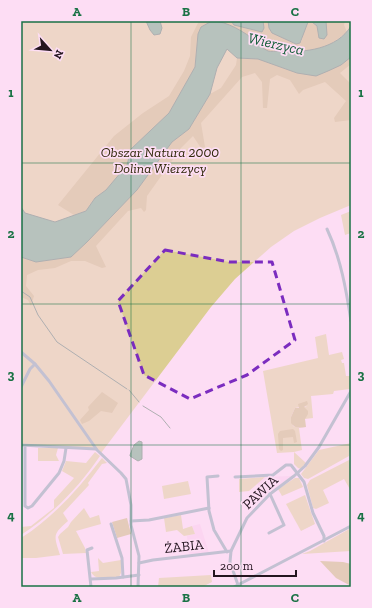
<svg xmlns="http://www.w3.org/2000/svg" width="372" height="608" font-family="'Zilla Slab',serif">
  <rect width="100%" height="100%" fill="#fdddf4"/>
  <g fill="#facced">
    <polygon points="292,476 267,494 257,484 265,477"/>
    <polygon points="200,524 209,553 189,555 187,536 195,534 192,526"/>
  </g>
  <g fill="#dcce93">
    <polygon points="21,21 351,21 351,205 320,218 294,231 271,247 235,279 211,307 101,453 99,450 21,444"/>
    <polygon points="351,211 351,233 345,235 341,215"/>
    <polygon points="326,334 329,355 342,352 344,359 341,360 342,363 344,363 346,376 351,376 350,389 334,391 333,394 311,396 313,418 305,419 304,407 307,406 295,408 291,417 293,426 299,428 302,450 294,452 306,463 301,469 298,468 294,464 294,452 277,453 263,371 318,358 315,337"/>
    <polygon points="351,443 349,456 308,479 304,478 301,474 319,450"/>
    <polygon points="38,448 58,448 56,455 59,461 38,461"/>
    <path d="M95,452L100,456C79,487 53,514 21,535V527L31,526L54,508V500L74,478L62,471L66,461L86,463Z"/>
    <path d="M102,458L107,463L102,464L88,483L89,485L63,513L68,521C52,535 54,535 60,555L36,558H21V538C54,517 78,489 102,458Z"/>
    <polygon points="349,460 351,464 351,491 344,479 323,490 329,503 316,509 313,508 307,485 310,480"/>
    <polygon points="265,477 249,491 239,492 239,479"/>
    <polygon points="295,478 299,478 303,487 282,496 278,489"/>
    <polygon points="188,481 191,494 164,499 162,486"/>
    <polygon points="305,495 315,524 301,531 286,504"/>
    <polygon points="84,508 90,518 99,515 101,524 76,531 85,548 86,553 63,554 58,537 60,534 68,527 71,522"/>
    <polygon points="181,515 183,529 192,526 195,534 184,536 177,530 166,532 164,518"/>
    <polygon points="351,528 351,551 302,554 310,551"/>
    <path d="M98,558L103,563L121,560V573L119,577C109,577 96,582 91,572L99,571Z"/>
    <polygon points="211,575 212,582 202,587 158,587 159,578"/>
  </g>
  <g fill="#c6b573">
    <polygon points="199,21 212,21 201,28 198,34 195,67 169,113 131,149 127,165 106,190 95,198 86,211 74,215 58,205 114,136 143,113 169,96 184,71 190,56 191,37"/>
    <path d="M218,21H231L234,25L256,31L264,28L263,21H268L269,28L272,33L296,44L302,41L303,34L308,22C316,22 319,28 318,36L327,35L326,21H345L344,25L347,32L331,44L317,49L294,52L267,51L256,41L238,30Z"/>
    <polygon points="351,57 351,64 340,73 351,84 351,120 335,122 334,118 346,101 325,82 303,90 299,94 290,80 277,75 270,79 267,108 263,108 262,82 255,73 242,77 201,123 205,147 201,148 193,136 181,148 147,196 146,210 144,212 141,208 128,211 96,246 106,267 102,268 85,261 71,261 55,268 38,270 27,275 26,286 34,296 31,306 28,300 21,297 21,257 36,262 71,257 87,242 137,190 172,142 189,129 210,94 221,88 236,65 237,58 258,59 297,73 341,65"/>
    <polygon points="102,392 118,403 112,413 101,411 89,421 82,424 80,420 89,410 88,407"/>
    <path d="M307,401L308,404L304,407L308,411V414L305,419L306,427C300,428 295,429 291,423V417L295,408H299L298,404Z"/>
    <polygon points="293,429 295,431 297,442 294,443 293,437 283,438 283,450 281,451 279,449 278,434 280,431"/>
    <polygon points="127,518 131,534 117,538 112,522"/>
    <polygon points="320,561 343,562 351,564 351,586 336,578"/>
  </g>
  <g fill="#62a27b" stroke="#4f785f">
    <polygon points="146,21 160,21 162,28 160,34 154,35 150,30"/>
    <path d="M212,21C227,21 244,32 256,41C260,44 263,49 268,51C271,52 276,51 280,51C305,53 337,49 351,26V57L341,65L328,71L316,76L297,73L258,59L237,58L227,49L217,68L210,94L189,129L172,142L137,190L87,242L71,257L36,262L21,257V207L25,213L55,222L86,211L95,198L106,190L127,165L131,149L169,113L195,67L198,34L201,27Z"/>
    <polygon points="231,21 263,21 264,28 262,32 234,25"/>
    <polygon points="268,21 326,21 327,35 324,39 319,38 317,26 312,22 308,22 300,43 296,44 272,33 269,28"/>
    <polygon points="139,441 142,442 142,459 138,461 130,456 130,455 134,445"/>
  </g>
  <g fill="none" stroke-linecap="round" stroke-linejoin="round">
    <g stroke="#4f785f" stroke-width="1">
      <polyline points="21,291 30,297 38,315 57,342 127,389"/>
      <polyline points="129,390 139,402"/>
      <polyline points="143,406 161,417 170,428"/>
    </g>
    <g stroke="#7d9fa9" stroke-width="3">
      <path d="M327,229C341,259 346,289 351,321"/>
      <polyline points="21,352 35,364 49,381 97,450 121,473 126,479 131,505 131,525 139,556 138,587"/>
      <polyline points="21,387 30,369 35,364"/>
      <polyline points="21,445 96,449"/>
      <polyline points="25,446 25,506 28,508 32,506 59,473 64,461 66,448"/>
      <polyline points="218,476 207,477 209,511 214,530 227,552"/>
      <polyline points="235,477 273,475 286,465 291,465 304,482 313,513 324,536 324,541"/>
      <polyline points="131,521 149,520 209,508"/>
      <polyline points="111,524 122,558 123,577"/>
      <polyline points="269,533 284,525 270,494"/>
      <polyline points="139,563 153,560 231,551"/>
      <polyline points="91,579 116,578 139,575"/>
      <polyline points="238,585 230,562 231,551 247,518 270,494 294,476 305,466 319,447 351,391"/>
      <polyline points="91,587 87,550 92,548"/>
      <polyline points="234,587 351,526"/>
    </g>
  </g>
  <path d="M0 0H372V608H0ZM165,250L229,262H272L295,340L247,375L190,399L144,375L118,301Z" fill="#fdddf4" fill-opacity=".55" fill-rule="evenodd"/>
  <path fill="none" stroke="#7b2cbf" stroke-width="3" stroke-dasharray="8 5" stroke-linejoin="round" d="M165,250L229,262H272L295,340L247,375L190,399L144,375L118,301Z"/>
  <path fill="none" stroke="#1a7245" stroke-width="1" stroke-opacity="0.55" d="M131,21V587M241,21V587M21,163H351M21,304H351M21,445H351"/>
  <g text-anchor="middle" stroke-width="3.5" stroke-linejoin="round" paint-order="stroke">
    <g font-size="14" font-style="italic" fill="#30290a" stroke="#fdddf4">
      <text x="160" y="157">Obszar Natura 2000<tspan x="160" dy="16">Dolina Wierzycy</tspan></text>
    </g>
    <g font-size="14" fill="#23151f" stroke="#fdddf4">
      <text transform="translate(260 492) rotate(-43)" y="5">PAWIA</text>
      <text transform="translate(184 546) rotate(-6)" y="5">ŻABIA</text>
    </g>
    <g font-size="15" font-style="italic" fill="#115d37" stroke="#fdddf4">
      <text transform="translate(276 44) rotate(13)" y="5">Wierzyca</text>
    </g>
  </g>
  <rect width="372" height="608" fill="none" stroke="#fdddf4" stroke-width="44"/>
  <g transform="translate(50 50) rotate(117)" stroke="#fdddf4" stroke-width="3" paint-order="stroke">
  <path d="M0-3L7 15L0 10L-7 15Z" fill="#23151f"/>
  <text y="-6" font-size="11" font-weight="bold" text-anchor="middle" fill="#23151f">N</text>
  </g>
  <path d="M214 570v6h82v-6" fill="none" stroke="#23151f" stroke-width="2"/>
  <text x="220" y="570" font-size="12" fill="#23151f" stroke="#fdddf4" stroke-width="3" paint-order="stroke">200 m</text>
  <rect x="22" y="22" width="328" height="564" fill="none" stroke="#1a7245" stroke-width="1.5"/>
  <g font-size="13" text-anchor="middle" font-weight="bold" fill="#1a7245">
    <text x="77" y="16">A</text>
    <text x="186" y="16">B</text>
    <text x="295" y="16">C</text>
    <text x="11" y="97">1</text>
    <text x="361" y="97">1</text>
    <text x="11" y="238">2</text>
    <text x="361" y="238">2</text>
    <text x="11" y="379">3</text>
    <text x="361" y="379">3</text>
    <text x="11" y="520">4</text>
    <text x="361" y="520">4</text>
    <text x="77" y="602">A</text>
    <text x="186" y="602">B</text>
    <text x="295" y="602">C</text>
  </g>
</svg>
